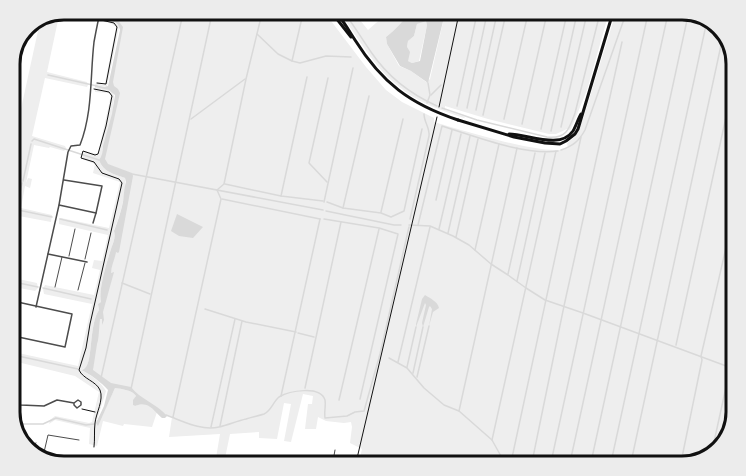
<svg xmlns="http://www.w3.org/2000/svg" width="746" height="476" font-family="Ubuntu,sans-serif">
  <rect width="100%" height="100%" fill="#fff"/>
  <g fill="#eee">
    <polygon points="63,9 79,9 96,13 96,17 95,18 60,11 47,72 87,82 88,85 87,87 45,78 32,136 65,146 66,148 64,151 50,147 49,148 34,145 26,183 28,178 32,179 30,188 25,186 21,208 52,215 51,222 19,216 15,235 20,237 15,256 10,256 9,260 9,164 41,17"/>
    <path d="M108,9H322L366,67L386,90L402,102L434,118V122C459,129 548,158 568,148L567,143L576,136L583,119L617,9H683L713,18L737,60V413L728,443L683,467H358L362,449L350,443L352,427L351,422L344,423L326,421L318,417L316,429H305L308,404H312L313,396L303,394L291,442L284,441L291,404L284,403L277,439L259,438V432L230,434L224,463L215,464L220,434L169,437L172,417L164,415L129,388L112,385L94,376L88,369L131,176L107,169L102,160V156L99,160C103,172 114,174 125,178C128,189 119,219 114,230C116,237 113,243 111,249C107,260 98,292 101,302L98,304L99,310C89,324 93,362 85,368C84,369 82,369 81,370C90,374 101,382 106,391L97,420H99L102,416L115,388C122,389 132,390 136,396L133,403L134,406C143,404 150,402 157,412L152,427L124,424L123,426L103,421L97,446L89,444L90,428L55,420L49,424L50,420L55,416L89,423L92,422L99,392L75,376L9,360V351L78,366L92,304L44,294L43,289L45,285L94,295L100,270L92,268L94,260L102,261L108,235L59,224V218H61L109,228L120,182L93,173L95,164L82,159L84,151L98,154L111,95L108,93L95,92V87C102,88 115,88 114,98C114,101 113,104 113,107L117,95L111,88L121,28C118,20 114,18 106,16Z"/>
    <path d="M341,9H351L368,30L392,9H415C404,18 397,29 386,37L387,44L399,66L411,71L426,82L430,79L446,9H610L587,90L571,129L570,130L567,129L556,134H549L488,119L445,106V110L465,117L464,118C440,110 416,102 397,85C373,66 357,36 339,11Z"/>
    <polygon points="102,17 114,20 119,27 107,87 95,85 96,83 104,85 105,83 116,27 112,24 102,21"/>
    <polygon points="426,20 427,25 419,61 412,63 408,61 407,47 408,41 414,36 417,24"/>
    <polygon points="9,277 37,283 38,288 35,291 9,286"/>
  </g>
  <g fill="#d9d9d9" fill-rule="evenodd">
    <path d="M107,9H110L109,15L117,19L123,27L113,82L114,86L118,89L120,93L105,159L108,164L132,173L133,176L119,252L118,253L116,252C115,259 111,266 111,273L114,272L103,312L104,320L102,325V319H100C99,326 99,340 97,344L93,370L111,383L131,387C140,399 157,404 167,416L165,418H162C152,409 149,401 135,406L133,405V400L136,396C132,390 122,389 115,388L98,426L96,423L104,406L108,390C102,383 89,373 81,370C82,370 84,369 85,368C93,362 89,324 99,310L98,304L101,302C98,291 107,261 111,249C113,243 116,237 114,231C118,221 121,211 123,202C124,195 124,188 126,182L125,178C114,174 103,172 99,160C102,156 103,152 103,146L112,114L115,95L109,90L95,87V85L105,87L108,86L120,30C118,20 110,20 102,17L106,15Z"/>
    <path d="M415,9H446L428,83L411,71L400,66L387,44L386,37C397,29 404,18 415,9ZM426,21L427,25L420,61L412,63L408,61L410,52L407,47L408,41L414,36L417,24Z"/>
    <polygon points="177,214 203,227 193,238 179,236 171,231"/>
    <path d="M425,295C430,298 438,302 439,308L433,312L429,326L432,309L430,306L429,307L423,327L422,323L426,305L425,303L416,327V324L422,299Z"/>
  </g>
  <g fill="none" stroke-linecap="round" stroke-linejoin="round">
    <g stroke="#d9d9d9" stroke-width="1.5">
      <polyline points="65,9 102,16"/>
      <path d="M341,9C353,23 361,38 371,52C388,77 410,94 437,106"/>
      <polyline points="257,34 278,54 292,61 300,63 326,56 351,57"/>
      <polyline points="292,61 304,9"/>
      <polyline points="48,75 97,86"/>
      <polyline points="431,95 441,85"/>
      <polyline points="427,103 430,95 428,83"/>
      <polyline points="457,106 478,9"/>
      <path d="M442,108L477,120L547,137C566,139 569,130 575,113L601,9"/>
      <polyline points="467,108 488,9"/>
      <polyline points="476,110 498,9"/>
      <polyline points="483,115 507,9"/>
      <polyline points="191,119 245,79"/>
      <polyline points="504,119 529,9"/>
      <polyline points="522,124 548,9"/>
      <polyline points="561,127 588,9"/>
      <polyline points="541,129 568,9"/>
      <polyline points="551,131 578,9"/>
      <polyline points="32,141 34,139 99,160"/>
      <path d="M561,150C573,146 579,141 585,130L623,22L631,9"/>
      <polyline points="132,174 323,210"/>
      <polyline points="23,181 31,144"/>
      <polyline points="327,182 309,163 328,78"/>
      <polyline points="225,184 281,196 323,201"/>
      <polyline points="281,196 307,77"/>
      <polyline points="222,199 320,219"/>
      <polyline points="436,200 452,130"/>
      <polyline points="324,202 353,68"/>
      <polyline points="327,202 343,208 381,213 391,217 404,211 422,129"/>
      <polyline points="343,208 369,96"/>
      <polyline points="18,210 52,217"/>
      <polyline points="326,211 394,225 401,225"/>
      <polyline points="381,212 403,119"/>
      <polyline points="60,219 107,230"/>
      <polyline points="324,219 379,228 398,234 360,399"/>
      <path d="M410,219L429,136C430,128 424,122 424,114"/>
      <polyline points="409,225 430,226 453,236 469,245 491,264 508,275 526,288 545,300 583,313 737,370"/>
      <path d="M418,225L442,126C474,136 525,156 558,151"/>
      <polyline points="439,229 461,134"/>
      <polyline points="448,233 470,136"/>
      <polyline points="456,237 478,139"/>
      <polyline points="9,245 22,183"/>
      <polyline points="475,250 499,144"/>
      <polyline points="508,274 535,153"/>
      <polyline points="9,281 38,287"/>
      <polyline points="517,281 545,153"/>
      <polyline points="122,283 150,294"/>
      <polyline points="43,288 91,299"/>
      <polyline points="205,309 246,322 296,332"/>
      <polyline points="298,333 314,337"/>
      <polyline points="676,345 737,67"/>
      <polyline points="9,354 78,369"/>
      <polyline points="389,358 407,368 424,388 444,405 459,411 492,440 507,467"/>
      <polyline points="398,362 430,227"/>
      <polyline points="407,367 416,327"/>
      <polyline points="413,373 423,327"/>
      <polyline points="417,377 429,326"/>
      <polyline points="101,378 184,9"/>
      <polyline points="305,388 341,222"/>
      <polyline points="131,389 213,9"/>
      <polyline points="281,396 320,219"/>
      <polyline points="339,400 379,229"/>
      <polyline points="459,411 517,148"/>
      <path d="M166,415C183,421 200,431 219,427C228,425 237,421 246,419C252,417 258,416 264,414C271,411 273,402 279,397C289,391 320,385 325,400C326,405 324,412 325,418L347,416L355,412L364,411L380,354L409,227"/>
      <polyline points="173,417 221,199 217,190 224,184 246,79 263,9"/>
      <polyline points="13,424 43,424 56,418 86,425 94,424"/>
      <polyline points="220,426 242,321"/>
      <polyline points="211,427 235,319"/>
      <polyline points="492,440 556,151"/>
      <polyline points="712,451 737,337"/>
      <polyline points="510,467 581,137"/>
      <polyline points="531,467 564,306 622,42"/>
      <polyline points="550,467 649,9"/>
      <polyline points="569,467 669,9"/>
      <polyline points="590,467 689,11"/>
      <polyline points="610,467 708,16"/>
      <polyline points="630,467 723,36"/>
      <polyline points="680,467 702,360 701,356 737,200"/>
    </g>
    <g stroke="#111" stroke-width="1">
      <polyline points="97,83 106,84 117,27 114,23 101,20"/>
      <path d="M94,89L109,92L112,96L106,126L98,154L95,155L83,151L81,158L94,162L102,173L119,179L122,183L90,324L86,348L79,370C83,379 96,381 100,390C104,400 96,413 95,423C94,431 95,439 94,447"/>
      <polyline points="439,107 460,9"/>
      <polyline points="82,409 95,412"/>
      <polyline points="355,467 437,117"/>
    </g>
    <g stroke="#4c4c4c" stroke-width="1">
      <polyline points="9,69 16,71"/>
      <polyline points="69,256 75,229"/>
      <polyline points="85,259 91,233"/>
      <polyline points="55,287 62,257"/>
      <polyline points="78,290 85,263"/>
      <polyline points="25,443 34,444 36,443"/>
      <polyline points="42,461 48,435 79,440"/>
      <polyline points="332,467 335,450"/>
    </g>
    <g stroke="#4c4c4c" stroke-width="1.5">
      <polyline points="59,205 96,213 102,186 64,180"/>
      <polyline points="93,223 96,213"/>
      <polyline points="48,254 87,262"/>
      <path d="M36,307L59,205L68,152L71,146L80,145C93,112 90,76 94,42C96,31 98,20 101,9"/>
      <polyline points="9,335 65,347 72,314 13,301 9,318"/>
      <polyline points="9,403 21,405 44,406 57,400 74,403 78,400 81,402 81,405 77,408 74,405 74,403"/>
      <polyline points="201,467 240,465 292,467"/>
    </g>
    <g stroke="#111" stroke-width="3">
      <polyline points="329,9 351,37"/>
      <path d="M334,9C342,19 348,29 355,40C382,83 410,104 458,120"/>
    </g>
    <g stroke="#111" stroke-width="3">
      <polyline points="458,120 514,137 545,143 560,144 566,141 575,134 578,129 614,9"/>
      <path d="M509,134C528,134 560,150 573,131C576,126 578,119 581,114"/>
    </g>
  </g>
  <path d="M0 0H746V476H0ZM64 20H682A44 44 0 0 1 726 64V412A44 44 0 0 1 682 456H64A44 44 0 0 1 20 412V64A44 44 0 0 1 64 20Z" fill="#ececec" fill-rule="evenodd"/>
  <path fill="none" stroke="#111" stroke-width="3" d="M64 20H682A44 44 0 0 1 726 64V412A44 44 0 0 1 682 456H64A44 44 0 0 1 20 412V64A44 44 0 0 1 64 20Z"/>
</svg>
